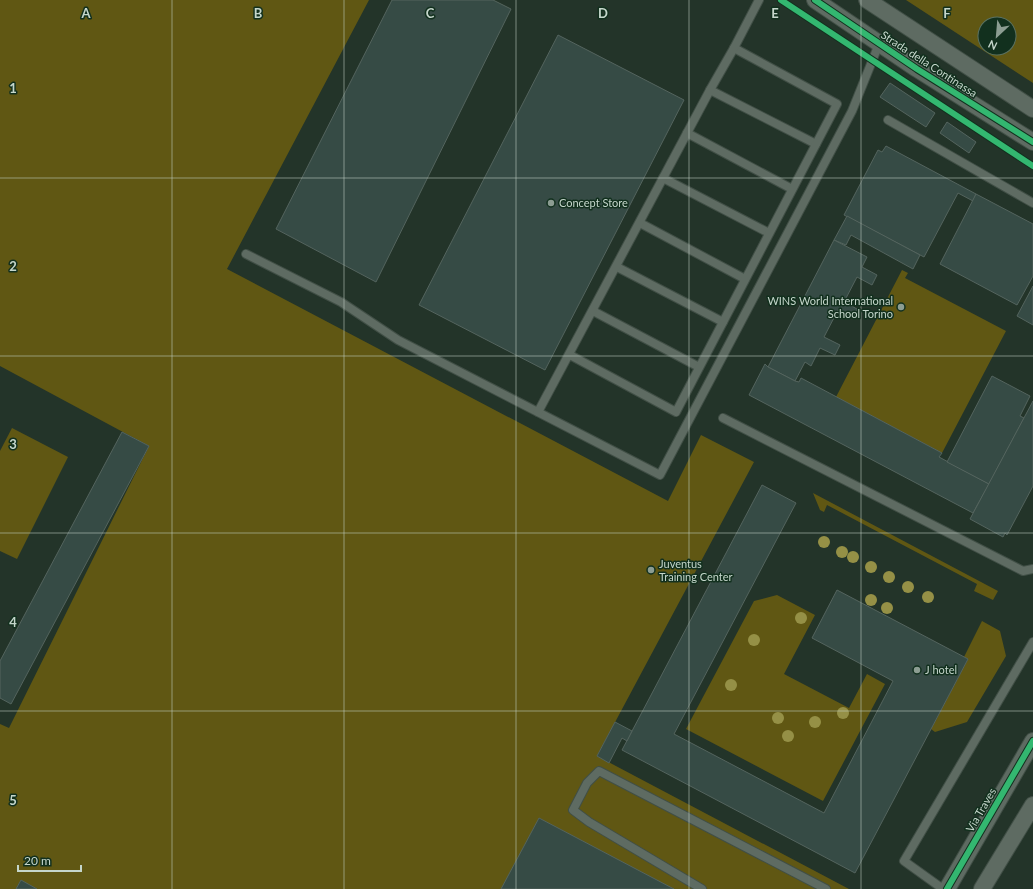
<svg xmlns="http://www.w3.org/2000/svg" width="1033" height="889" font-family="Lato,sans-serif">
  <rect width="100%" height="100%" fill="#233429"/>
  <g fill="#605713" fill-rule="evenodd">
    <polygon points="0,0 369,0 227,269 668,501 701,435 754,462 597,756 849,889 0,889 0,724 9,728 149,446 0,366"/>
    <path d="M906,0H1033V83ZM985,24H1009V48H985Z"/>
    <polygon points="902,270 908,273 905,278 1006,331 942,453 836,397"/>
    <polygon points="12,428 68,457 17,559 0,551 0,451"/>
    <polygon points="813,493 998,591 993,600 974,591 977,584 827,505 824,512 820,510"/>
    <polygon points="777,595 815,615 784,674 849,708 867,674 885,684 823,801 686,729 754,601"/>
    <polygon points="982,621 1000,631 1006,656 967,722 935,732 931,729 968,659 964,657"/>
  </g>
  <g fill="#364b45" stroke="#54645e">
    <polygon points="392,0 493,0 511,9 376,282 276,229"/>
    <polygon points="558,35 684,100 545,370 419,305"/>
    <polygon points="890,83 935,113 926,127 880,97"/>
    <polygon points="947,122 976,142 969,153 940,133"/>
    <polygon points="886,146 976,194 973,201 958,193 924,257 844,215 878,150 882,152"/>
    <polygon points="976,194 1033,224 1033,276 1017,305 940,264"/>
    <polygon points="847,216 920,255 913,269 851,235 846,245 834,240"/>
    <polygon points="834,240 867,257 862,267 877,275 872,285 857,277 844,302 857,309 853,318 838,310 824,337 840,345 835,355 820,348 811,366 805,362 795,381 768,367"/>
    <polygon points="1033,286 1033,325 1017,316"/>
    <polygon points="765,364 768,367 795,381 799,382 801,378 942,453 939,457 989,484 973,513 749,395"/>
    <polygon points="992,376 1030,396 1020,416 1024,418 989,484 947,462"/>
    <polygon points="1033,401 1033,486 1007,535 1005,533 1003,537 970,519"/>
    <polygon points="122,432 149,446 11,704 0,698 0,661"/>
    <polygon points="762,485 796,503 674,734 824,813 893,681 812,638 837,590 968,659 855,873 622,750"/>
    <polygon points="615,722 632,731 627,741 622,738 609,763 597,756"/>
    <polygon points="539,818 674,889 501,889"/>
    <polygon points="21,880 37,889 16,889"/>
  </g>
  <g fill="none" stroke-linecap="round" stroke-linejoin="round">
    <defs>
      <g id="service">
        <polyline points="710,90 816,144"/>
        <polyline points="888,120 1033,203"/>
        <polyline points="687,133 792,189"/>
        <polyline points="663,178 769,233"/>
        <polyline points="640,223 745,279"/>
        <polyline points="246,254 341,302 398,340 660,475 852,111 879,44"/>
        <polyline points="617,267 723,322"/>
        <polyline points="593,311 699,367"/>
        <polyline points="570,355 676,412 837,104 734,48"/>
        <polyline points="538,412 710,90 734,48 759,0"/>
        <polyline points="723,418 1023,571 1033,569"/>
        <polyline points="702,889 589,822 573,810 587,783 599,771 826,889"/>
        <polyline points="943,889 904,861 1033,642"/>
      </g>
      <g id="minor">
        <polyline points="815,0 917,69 1033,142"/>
        <polyline points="867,0 1033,109"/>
        <polyline points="947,889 1033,741"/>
        <polyline points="982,889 1033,805"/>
      </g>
    </defs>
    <use href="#service" stroke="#414f46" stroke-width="10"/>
    <use href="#minor" stroke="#414f46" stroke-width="18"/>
    <use href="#service" stroke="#5e6b62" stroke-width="8"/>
    <use href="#minor" stroke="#5e6b62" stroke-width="16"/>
    <defs>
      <g id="cycleway">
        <polyline points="781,0 1033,166"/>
        <polyline points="815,0 917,69 1033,142"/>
        <polyline points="947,889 1033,741"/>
      </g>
    </defs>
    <use href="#cycleway" stroke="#12301e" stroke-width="8"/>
    <use href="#cycleway" stroke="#33b770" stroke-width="6"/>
  </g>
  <g fill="#959046">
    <circle cx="824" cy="542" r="6"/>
    <circle cx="842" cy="552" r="6"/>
    <circle cx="853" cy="557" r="6"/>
    <circle cx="871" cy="567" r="6"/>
    <circle cx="889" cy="577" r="6"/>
    <circle cx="908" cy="587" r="6"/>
    <circle cx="928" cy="597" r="6"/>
    <circle cx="871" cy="600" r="6"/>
    <circle cx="887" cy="608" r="6"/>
    <circle cx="801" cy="618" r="6"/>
    <circle cx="754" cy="640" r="6"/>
    <circle cx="731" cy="685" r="6"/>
    <circle cx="843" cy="713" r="6"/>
    <circle cx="778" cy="718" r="6"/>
    <circle cx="815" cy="722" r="6"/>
    <circle cx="788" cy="736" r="6"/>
  </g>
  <path fill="none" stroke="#c5d6cb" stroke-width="1" stroke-opacity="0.55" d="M172,0V889M344,0V889M516,0V889M689,0V889M861,0V889M0,178H1033M0,356H1033M0,533H1033M0,711H1033"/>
  <g fill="#8c9d92" stroke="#12301e" stroke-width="1.5">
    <circle cx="551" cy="203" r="4"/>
    <circle cx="901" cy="307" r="4"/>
    <circle cx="651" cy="570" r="4"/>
    <circle cx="917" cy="670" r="4"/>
  </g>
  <g text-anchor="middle" stroke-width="3" stroke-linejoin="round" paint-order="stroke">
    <g font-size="11" fill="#c5d6cb" stroke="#12301e">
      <text transform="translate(929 64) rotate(33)" y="4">Strada della Continassa</text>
      <text transform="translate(981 810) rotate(-60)" y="4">Via Traves</text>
    </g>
    <g font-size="11" fill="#c5d6cb" stroke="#12301e" text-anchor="start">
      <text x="559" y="207">Concept Store</text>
      <text x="893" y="305" text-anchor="end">WINS World International<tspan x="893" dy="13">School Torino</tspan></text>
      <text x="659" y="568">Juventus<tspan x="659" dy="13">Training Center</tspan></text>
      <text x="925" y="674">J hotel</text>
    </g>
  </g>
  <g font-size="13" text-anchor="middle" font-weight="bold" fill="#c5d6cb" stroke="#12301e" stroke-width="3" stroke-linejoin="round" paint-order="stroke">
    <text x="86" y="18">A</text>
    <text x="258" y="18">B</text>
    <text x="430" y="18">C</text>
    <text x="603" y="18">D</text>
    <text x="775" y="18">E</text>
    <text x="947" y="18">F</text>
    <text x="13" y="93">1</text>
    <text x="13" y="271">2</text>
    <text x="13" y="449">3</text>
    <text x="13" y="627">4</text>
    <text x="13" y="805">5</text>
  </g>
  <g transform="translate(997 36) rotate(206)"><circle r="19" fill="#12301e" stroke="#5a7263"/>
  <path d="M0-3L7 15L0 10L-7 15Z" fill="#8c9d92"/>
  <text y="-6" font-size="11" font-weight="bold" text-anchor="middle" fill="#c5d6cb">N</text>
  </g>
  <path d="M18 865v6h63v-6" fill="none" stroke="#c5d6cb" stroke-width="2"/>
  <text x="24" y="865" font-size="12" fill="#c5d6cb" stroke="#12301e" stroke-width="3" paint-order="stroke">20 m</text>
</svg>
